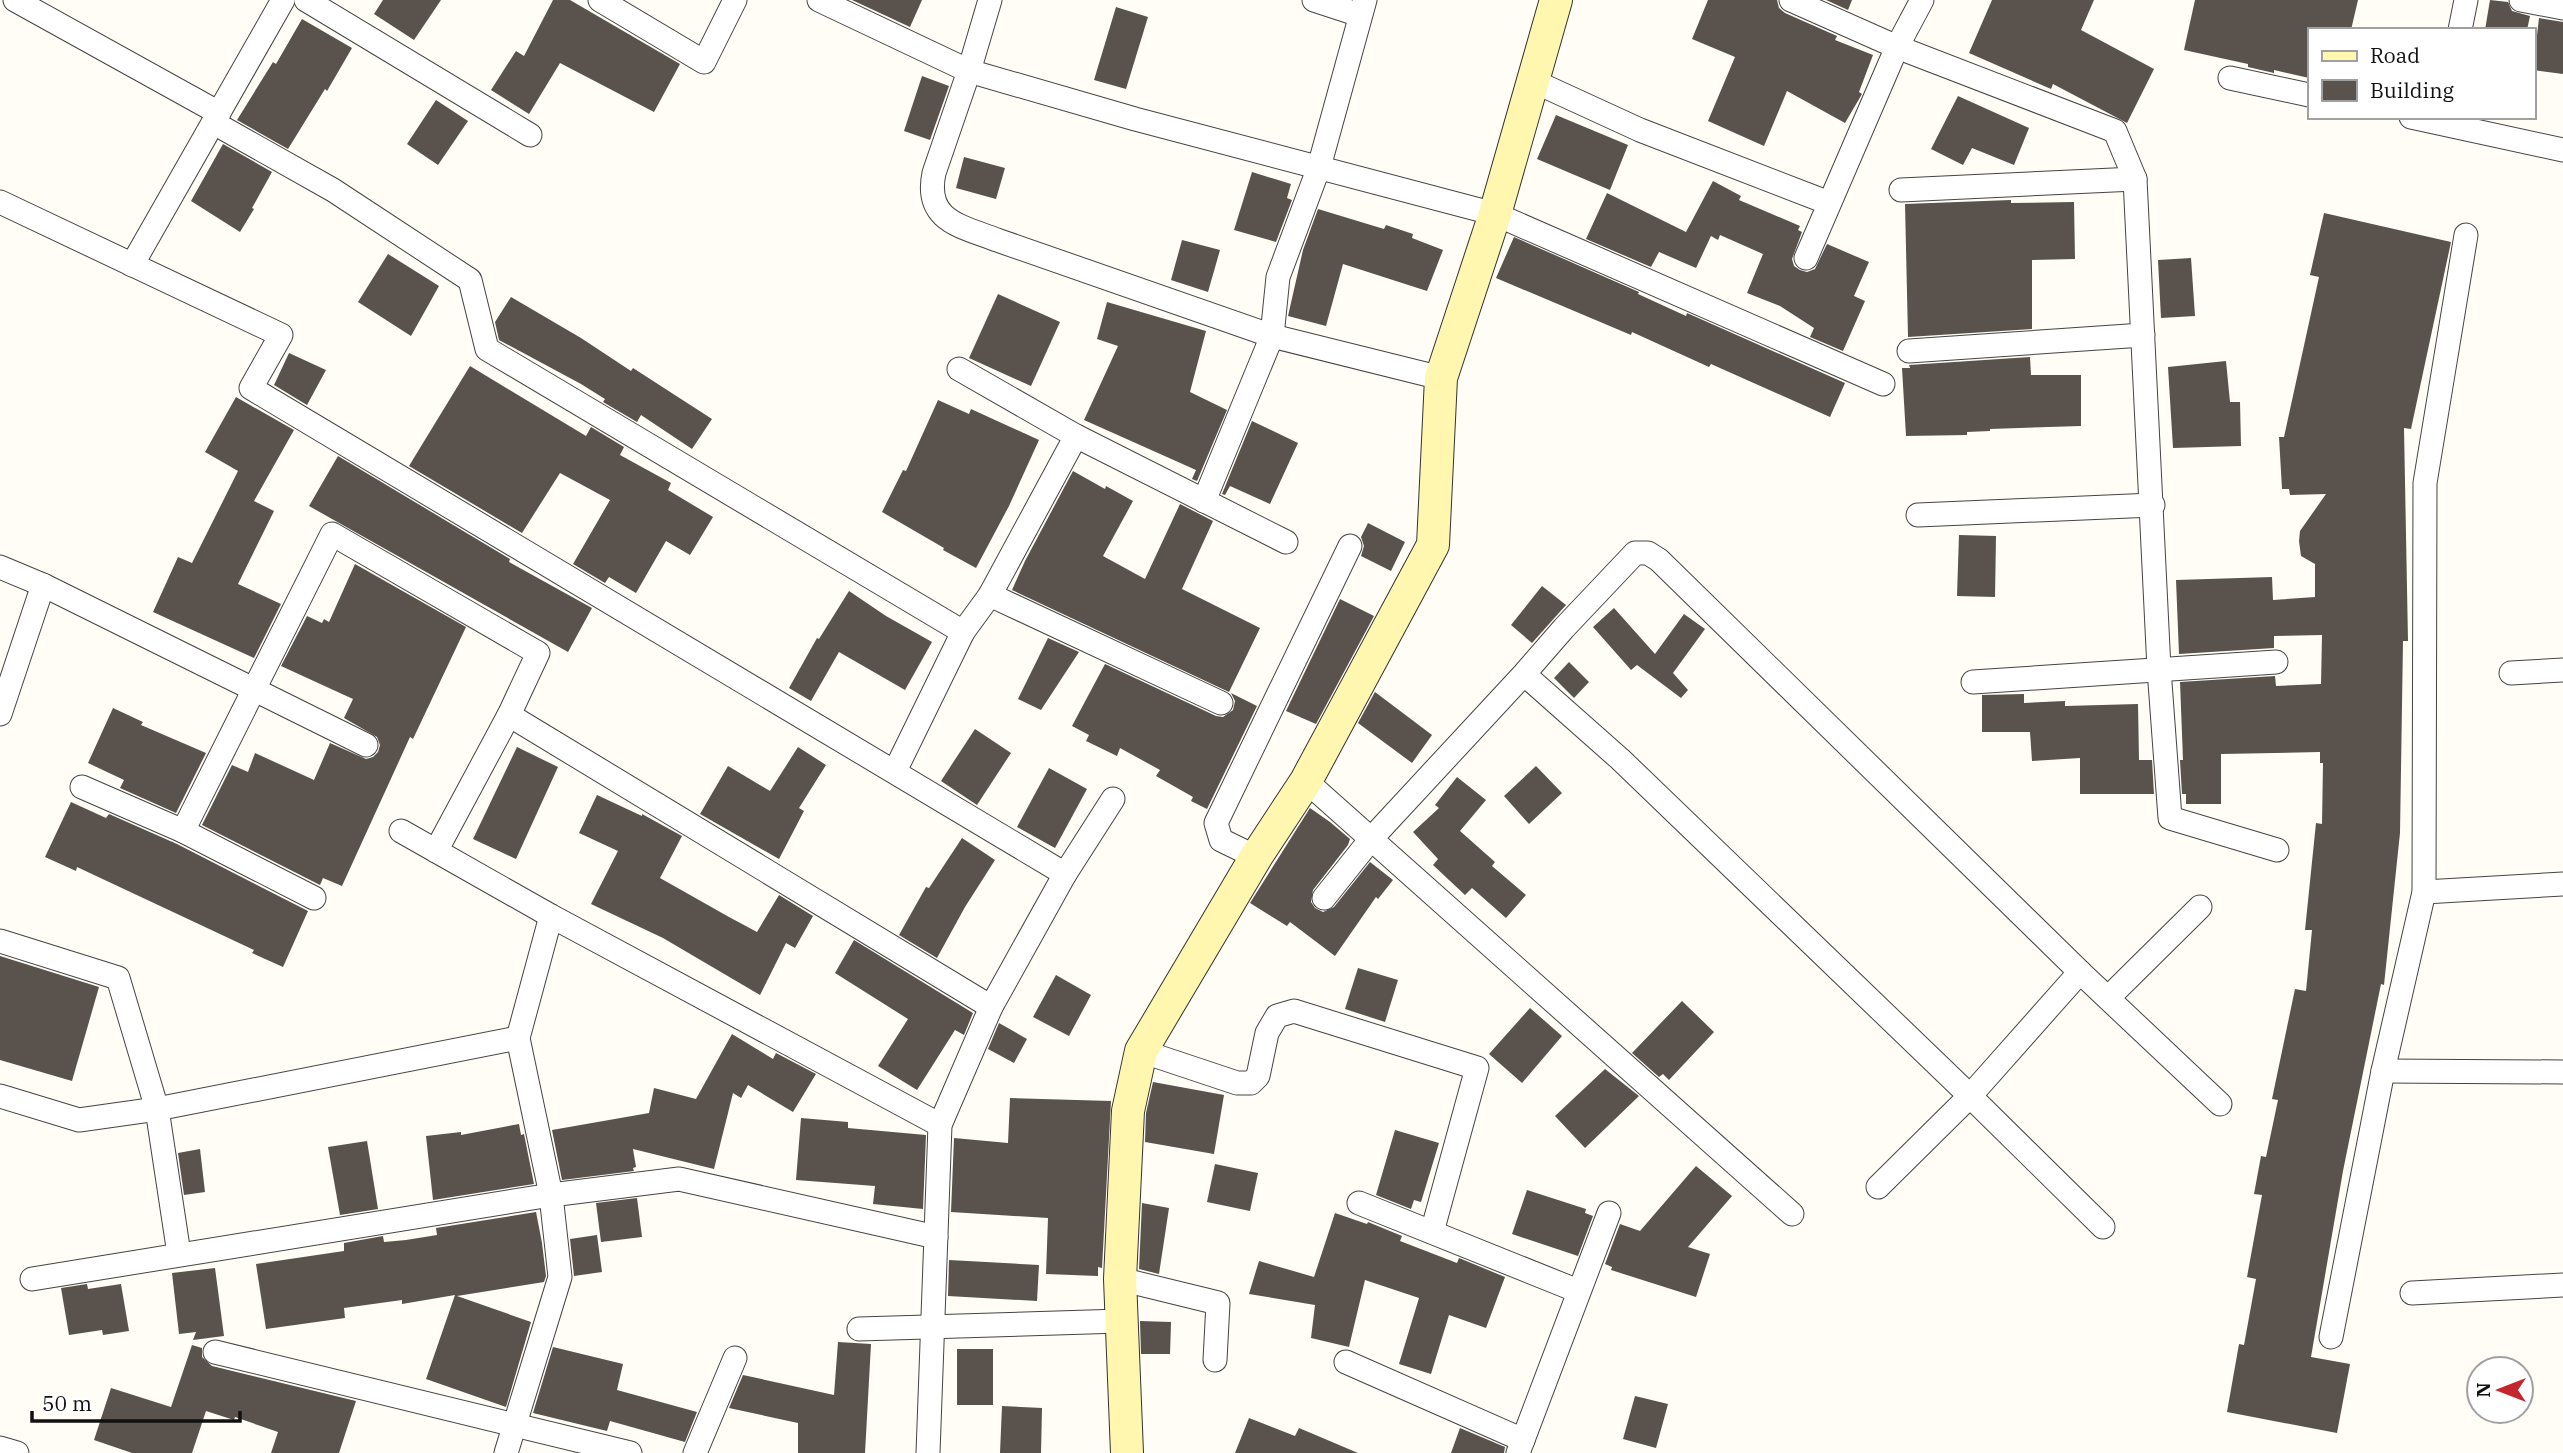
<svg xmlns="http://www.w3.org/2000/svg" width="2563" height="1453" font-family="'IBM Plex Serif',serif">
  <rect width="100%" height="100%" fill="#fffdf5"/>
  <g fill="#5a524d">
    <polygon points="383,0 441,0 414,40 374,14"/>
    <polygon points="553,0 570,0 680,64 654,112 560,63 529,114 491,90 516,51 524,56"/>
    <polygon points="852,0 922,0 910,27"/>
    <polygon points="1708,0 1777,0 1779,8 1785,13 1837,36 1835,40 1873,55 1859,92 1862,94 1845,123 1787,91 1764,146 1708,121 1735,57 1692,39"/>
    <polygon points="1826,0 1852,0 1848,10"/>
    <polygon points="1992,0 2094,0 2081,30 2154,69 2127,123 2053,84 2051,89 1969,53"/>
    <polygon points="2195,0 2358,0 2351,30 2309,30 2309,78 2274,70 2274,73 2248,67 2248,64 2184,50"/>
    <polygon points="2490,0 2508,2 2512,11 2530,16 2527,30 2485,30"/>
    <polygon points="1116,7 1148,17 1126,89 1094,80"/>
    <polygon points="2539,18 2563,22 2563,74 2533,70"/>
    <polygon points="302,19 352,48 327,91 325,89 288,149 237,120 273,62 276,64"/>
    <polygon points="922,76 949,86 930,140 904,131"/>
    <polygon points="1958,96 2029,128 2014,165 1972,148 1963,165 1931,149"/>
    <polygon points="436,100 468,121 438,165 407,144"/>
    <polygon points="1556,115 1628,145 1610,190 1537,159"/>
    <polygon points="223,144 272,172 252,208 254,209 240,232 191,201"/>
    <polygon points="964,157 1005,168 996,199 956,188"/>
    <polygon points="1252,172 1291,184 1287,198 1292,200 1276,242 1234,230"/>
    <polygon points="1713,181 1741,196 1739,200 1800,226 1798,230 1802,232 1792,259 1794,266 1800,270 1807,272 1815,269 1827,244 1869,262 1854,296 1865,301 1843,351 1810,337 1814,328 1780,306 1747,293 1763,254 1720,235 1718,240 1711,236 1696,268 1659,252 1651,267 1586,239 1607,193 1686,232"/>
    <polygon points="2011,200 2011,203 2074,202 2075,259 2032,260 2032,329 1908,337 1905,204"/>
    <polygon points="1318,209 1384,229 1386,225 1413,234 1412,238 1443,250 1427,291 1343,264 1326,326 1288,316 1303,250"/>
    <polygon points="2324,213 2451,242 2411,429 2404,428 2408,641 2403,641 2400,833 2384,985 2381,984 2343,1171 2311,1357 2350,1364 2337,1433 2227,1412 2239,1344 2244,1345 2256,1279 2247,1277 2262,1195 2254,1194 2261,1156 2266,1157 2278,1100 2272,1099 2295,989 2306,991 2312,930 2305,930 2316,823 2322,824 2323,763 2320,763 2320,752 2221,754 2221,804 2186,804 2186,794 2182,794 2180,760 2183,760 2180,682 2275,676 2276,686 2321,684 2322,635 2274,636 2274,648 2179,654 2176,580 2272,577 2273,600 2315,597 2315,564 2301,556 2299,541 2300,531 2326,494 2290,495 2289,489 2282,489 2279,437 2284,437 2319,277 2310,275"/>
    <polygon points="1514,237 1639,292 1638,294 1686,316 1687,313 1845,383 1830,417 1711,364 1709,367 1632,332 1631,335 1496,278"/>
    <polygon points="1182,240 1220,250 1208,292 1171,280"/>
    <polygon points="388,254 439,286 411,336 358,302"/>
    <polygon points="2191,258 2195,316 2161,318 2158,260"/>
    <polygon points="998,294 1060,322 1031,386 969,358"/>
    <polygon points="511,297 581,338 631,371 633,368 712,419 692,449 641,415 637,422 603,402 605,399 581,384 499,340 495,322"/>
    <polygon points="1107,302 1206,331 1190,392 1227,410 1197,481 1192,479 1196,470 1084,420 1118,346 1097,339"/>
    <polygon points="289,353 326,370 307,405 274,385"/>
    <polygon points="2030,357 2031,375 2081,375 2081,426 1990,429 1990,431 1967,432 1967,435 1906,436 1902,368 1910,368 1909,365"/>
    <polygon points="2226,361 2230,402 2240,402 2241,446 2173,448 2168,367"/>
    <polygon points="470,366 586,436 591,427 624,447 620,455 671,483 668,490 713,517 690,555 666,541 636,593 609,577 605,583 573,564 610,500 560,473 522,533 409,466"/>
    <polygon points="236,397 294,430 254,501 274,511 238,584 281,604 254,658 153,612 178,557 192,563 238,471 205,452"/>
    <polygon points="938,400 969,414 971,409 1039,440 1009,506 976,568 943,550 944,548 882,512 903,470 906,471"/>
    <polygon points="1252,421 1298,443 1270,504 1230,486 1225,495 1222,494"/>
    <polygon points="338,456 510,559 509,562 592,608 568,652 309,506"/>
    <polygon points="1073,471 1105,489 1106,486 1133,501 1103,556 1145,579 1180,504 1213,521 1182,589 1260,628 1229,692 1012,590 1025,561"/>
    <polygon points="1368,523 1405,542 1391,571 1361,556 1364,546 1361,537"/>
    <polygon points="1959,535 1996,536 1995,597 1957,596"/>
    <polygon points="355,564 466,627 413,739 410,737 342,886 323,878 320,885 202,825 232,765 248,772 255,753 314,780 330,743 366,759 373,757 378,752 380,745 377,737 344,718 353,699 281,666 307,616 322,623 324,619 329,622"/>
    <polygon points="1542,586 1566,605 1532,643 1511,625"/>
    <polygon points="849,591 886,616 932,642 905,690 839,652 811,701 789,688 817,638 819,639"/>
    <polygon points="1340,599 1374,616 1316,724 1286,711"/>
    <polygon points="1614,608 1655,654 1684,614 1705,629 1673,673 1688,690 1681,698 1637,665 1631,670 1593,627"/>
    <polygon points="1048,638 1079,652 1041,710 1018,699"/>
    <polygon points="1569,662 1589,682 1574,698 1554,678"/>
    <polygon points="1105,664 1216,716 1223,717 1233,710 1235,701 1231,693 1257,706 1207,809 1191,801 1193,797 1156,776 1160,770 1120,748 1117,756 1086,741 1089,735 1072,726"/>
    <polygon points="1375,692 1432,735 1412,763 1358,723"/>
    <polygon points="2024,694 2024,703 2065,701 2065,706 2138,704 2139,760 2152,760 2154,794 2080,794 2080,758 2032,761 2030,732 1982,732 1982,695"/>
    <polygon points="113,708 143,722 141,725 206,753 176,813 120,788 124,780 88,763"/>
    <polygon points="975,729 1011,753 977,805 941,781"/>
    <polygon points="517,747 558,767 516,859 473,839"/>
    <polygon points="798,747 826,765 799,808 804,811 779,859 700,814 728,766 770,791"/>
    <polygon points="1536,766 1562,793 1529,824 1504,796"/>
    <polygon points="1049,768 1087,789 1055,848 1017,827"/>
    <polygon points="1457,777 1486,800 1460,831 1495,862 1492,866 1526,895 1506,918 1472,888 1465,895 1433,865 1438,859 1413,832 1439,808 1435,805"/>
    <polygon points="597,795 642,816 642,814 682,836 660,878 729,917 757,932 779,895 813,916 795,948 786,943 760,995 663,938 591,904 618,851 579,833"/>
    <polygon points="71,802 106,818 109,814 177,844 308,911 283,967 252,953 254,950 77,867 76,871 45,857"/>
    <polygon points="1310,808 1330,822 1350,839 1348,845 1313,890 1311,902 1315,908 1323,912 1334,907 1370,862 1393,880 1378,899 1376,897 1335,956 1290,922 1287,926 1250,903"/>
    <polygon points="962,838 995,860 965,907 937,958 899,935 926,887 929,888"/>
    <polygon points="854,940 973,1013 964,1035 955,1030 917,1090 878,1066 908,1019 835,973"/>
    <polygon points="0,956 99,987 72,1081 0,1060"/>
    <polygon points="1358,968 1398,980 1385,1022 1345,1009"/>
    <polygon points="1056,975 1091,995 1069,1036 1033,1017"/>
    <polygon points="1682,1001 1714,1032 1669,1080 1663,1074 1659,1077 1632,1053"/>
    <polygon points="1530,1008 1562,1036 1522,1083 1489,1054"/>
    <polygon points="999,1023 1027,1039 1014,1063 988,1049"/>
    <polygon points="732,1034 773,1059 776,1053 816,1074 793,1112 748,1085 741,1098 733,1093 714,1169 633,1149 636,1167 633,1168 634,1171 562,1180 552,1130 649,1113 654,1088 696,1099"/>
    <polygon points="1605,1069 1639,1096 1585,1148 1555,1116"/>
    <polygon points="1153,1082 1224,1095 1214,1154 1145,1142 1146,1113"/>
    <polygon points="1010,1098 1111,1101 1102,1268 1098,1267 1098,1276 1046,1274 1048,1218 951,1212 954,1138 1008,1143"/>
    <polygon points="801,1118 848,1122 848,1128 926,1135 923,1209 873,1204 875,1186 796,1180"/>
    <polygon points="519,1124 521,1135 524,1134 534,1184 433,1200 426,1136 461,1132 461,1135"/>
    <polygon points="1395,1130 1439,1143 1421,1202 1414,1200 1411,1209 1376,1195"/>
    <polygon points="367,1141 378,1209 340,1215 328,1147"/>
    <polygon points="200,1149 205,1192 184,1195 178,1153"/>
    <polygon points="1215,1164 1258,1173 1250,1211 1207,1202"/>
    <polygon points="1696,1166 1732,1196 1688,1247 1710,1254 1696,1297 1611,1270 1612,1267 1605,1264 1620,1224 1640,1231"/>
    <polygon points="1527,1190 1586,1209 1585,1213 1593,1216 1578,1256 1512,1234"/>
    <polygon points="637,1198 642,1237 601,1242 596,1203"/>
    <polygon points="1142,1203 1169,1208 1159,1274 1139,1269"/>
    <polygon points="536,1212 542,1243 546,1276 544,1282 457,1296 531,1322 506,1407 426,1379 455,1295 402,1304 402,1300 344,1308 345,1318 266,1329 256,1264 344,1251 344,1243 383,1236 384,1242 406,1240 437,1235 436,1228"/>
    <polygon points="1335,1213 1367,1224 1368,1222 1402,1236 1400,1241 1457,1263 1459,1258 1505,1277 1486,1328 1449,1315 1431,1374 1399,1364 1419,1298 1365,1280 1349,1347 1311,1338 1315,1305 1249,1294 1259,1261 1314,1277"/>
    <polygon points="597,1235 602,1272 574,1276 570,1239"/>
    <polygon points="949,1260 1039,1265 1037,1301 948,1296"/>
    <polygon points="215,1268 224,1336 193,1340 196,1332 179,1334 172,1273"/>
    <polygon points="87,1284 88,1289 121,1284 129,1331 103,1335 102,1330 69,1335 61,1288"/>
    <polygon points="1140,1321 1171,1322 1170,1354 1141,1354"/>
    <polygon points="838,1342 871,1344 865,1453 798,1453 798,1423 729,1408 743,1375 834,1395"/>
    <polygon points="192,1345 202,1348 202,1357 212,1366 356,1401 339,1453 271,1453 278,1432 235,1417 234,1420 206,1411 192,1453 132,1453 94,1440 111,1388 171,1407"/>
    <polygon points="553,1347 623,1364 617,1390 697,1412 685,1442 610,1421 607,1431 533,1413"/>
    <rect x="957" y="1349" width="36" height="56"/>
    <polygon points="1635,1396 1668,1404 1656,1448 1623,1439"/>
    <polygon points="1002,1406 1042,1408 1041,1453 1000,1453"/>
    <polygon points="1249,1418 1295,1436 1299,1428 1358,1453 1235,1453"/>
    <polygon points="1460,1428 1505,1447 1504,1453 1451,1453"/>
  </g>
  <g fill="none" stroke-linecap="round" stroke-linejoin="round">
    <defs>
      <g id="street">
        <polyline points="15,0 219,113"/>
        <polyline points="306,0 530,135"/>
        <polyline points="600,0 704,62 735,0"/>
        <polyline points="819,0 969,71 1135,119 1495,214 1883,384"/>
        <path d="M990,0L969,71L934,173C924,221 961,226 997,240L1272,336L1441,378"/>
        <polyline points="1314,0 1360,15"/>
        <polyline points="1791,0 1897,47 2115,131 2135,179 2159,669 2170,818 2277,850"/>
        <polyline points="2521,0 2563,8"/>
        <polyline points="2460,30 2466,0"/>
        <polyline points="2230,78 2309,95"/>
        <polyline points="1531,80 1640,130 1829,203"/>
        <polyline points="2411,117 2563,150"/>
        <polyline points="214,123 333,190 470,280 487,349 963,632"/>
        <polyline points="1901,190 2135,179"/>
        <polyline points="0,202 281,335 251,388 1065,874"/>
        <polyline points="1806,258 1897,47 1922,0"/>
        <polyline points="132,265 283,0"/>
        <polyline points="1909,351 2143,335"/>
        <polyline points="959,369 1076,436 1286,542"/>
        <polyline points="1204,501 1272,336 1278,277 1319,167 1365,0"/>
        <polyline points="1918,515 2153,505"/>
        <polyline points="0,567 43,585 366,745"/>
        <polyline points="990,595 1221,703"/>
        <polyline points="2511,673 2563,670"/>
        <polyline points="1973,682 2276,662"/>
        <polyline points="0,714 43,585"/>
        <polyline points="509,715 991,1007"/>
        <polyline points="895,771 963,632 990,595 1076,436"/>
        <polyline points="1306,781 1792,1214"/>
        <polyline points="82,787 183,831 314,898"/>
        <polyline points="183,831 332,534 538,653 509,715 436,851"/>
        <polyline points="401,831 551,916 940,1125"/>
        <polyline points="1256,857 1221,840 1216,823 1350,546"/>
        <polyline points="2424,892 2563,884"/>
        <polyline points="1324,898 1371,839 1524,674 1564,628 1635,553 1648,553 1659,560 2080,972 1970,1096 1620,759 1524,674"/>
        <polyline points="0,941 118,978 157,1109 179,1254"/>
        <polyline points="2080,972 2220,1104"/>
        <polyline points="2108,998 2200,907"/>
        <polyline points="1141,1051 1237,1083 1251,1083 1258,1076 1267,1033 1277,1016 1294,1011 1477,1068 1432,1232"/>
        <polyline points="2383,1071 2563,1072"/>
        <polyline points="0,1096 79,1120 157,1109 518,1038"/>
        <polyline points="1878,1187 1970,1096 2103,1227"/>
        <polyline points="1359,1203 1578,1291"/>
        <polyline points="32,1279 551,1195 679,1179 936,1237"/>
        <polyline points="1120,1279 1218,1303 1215,1360"/>
        <polyline points="2412,1293 2563,1285"/>
        <polyline points="859,1329 1121,1321"/>
        <polyline points="2331,1337 2383,1071 2424,892 2425,483 2466,235"/>
        <polyline points="215,1352 630,1453"/>
        <polyline points="1346,1362 1523,1440"/>
        <polyline points="0,1448 17,1453"/>
        <polyline points="506,1453 560,1277 551,1195 518,1038 551,916"/>
        <polyline points="695,1453 735,1358"/>
        <polyline points="928,1453 940,1125 991,1007 1065,874 1113,799"/>
        <polyline points="1518,1453 1609,1213"/>
      </g>
      <polyline id="secondary" points="1127,1453 1120,1279 1128,1111 1141,1051 1256,857 1306,781 1433,545 1441,378 1495,214 1556,0"/>
    </defs>
    <use href="#street" stroke="#444" stroke-width="25"/>
    <use href="#secondary" stroke="#333" stroke-width="34"/>
    <use href="#street" stroke="#fff" stroke-width="23"/>
    <use href="#secondary" stroke="#fff6b0" stroke-width="32"/>
  </g>
  <rect x="2308" y="28" width="228" height="91" fill="#ffffff" stroke="#a0a0a0" stroke-width="2"/>
  <rect x="2322" y="51" width="35" height="10" fill="#fff6b0" stroke="#a0a0a0" stroke-width="2"/>
  <text x="2370" y="63" font-size="21" fill="#111111">Road</text>
  <rect x="2322" y="80" width="35" height="21" fill="#5a524d" stroke="#a0a0a0" stroke-width="2"/>
  <text x="2370" y="98" font-size="21" fill="#111111">Building</text>
  <g transform="translate(2500 1390) rotate(270)"><circle r="33" fill="#ffffff" stroke="#a0a0a0" stroke-width="2"/>
  <path d="M0-5L12 26L0 18L-12 26Z" fill="#c4262e"/>
  <text y="-10" font-size="19" font-weight="bold" text-anchor="middle" fill="#111111">N</text>
  </g>
  <path d="M32 1411v10h208v-10" fill="none" stroke="#111111" stroke-width="3.5"/>
  <text x="42" y="1411" font-size="21" fill="#111111" stroke="#ffffff" stroke-width="5" paint-order="stroke">50 m</text>
</svg>
